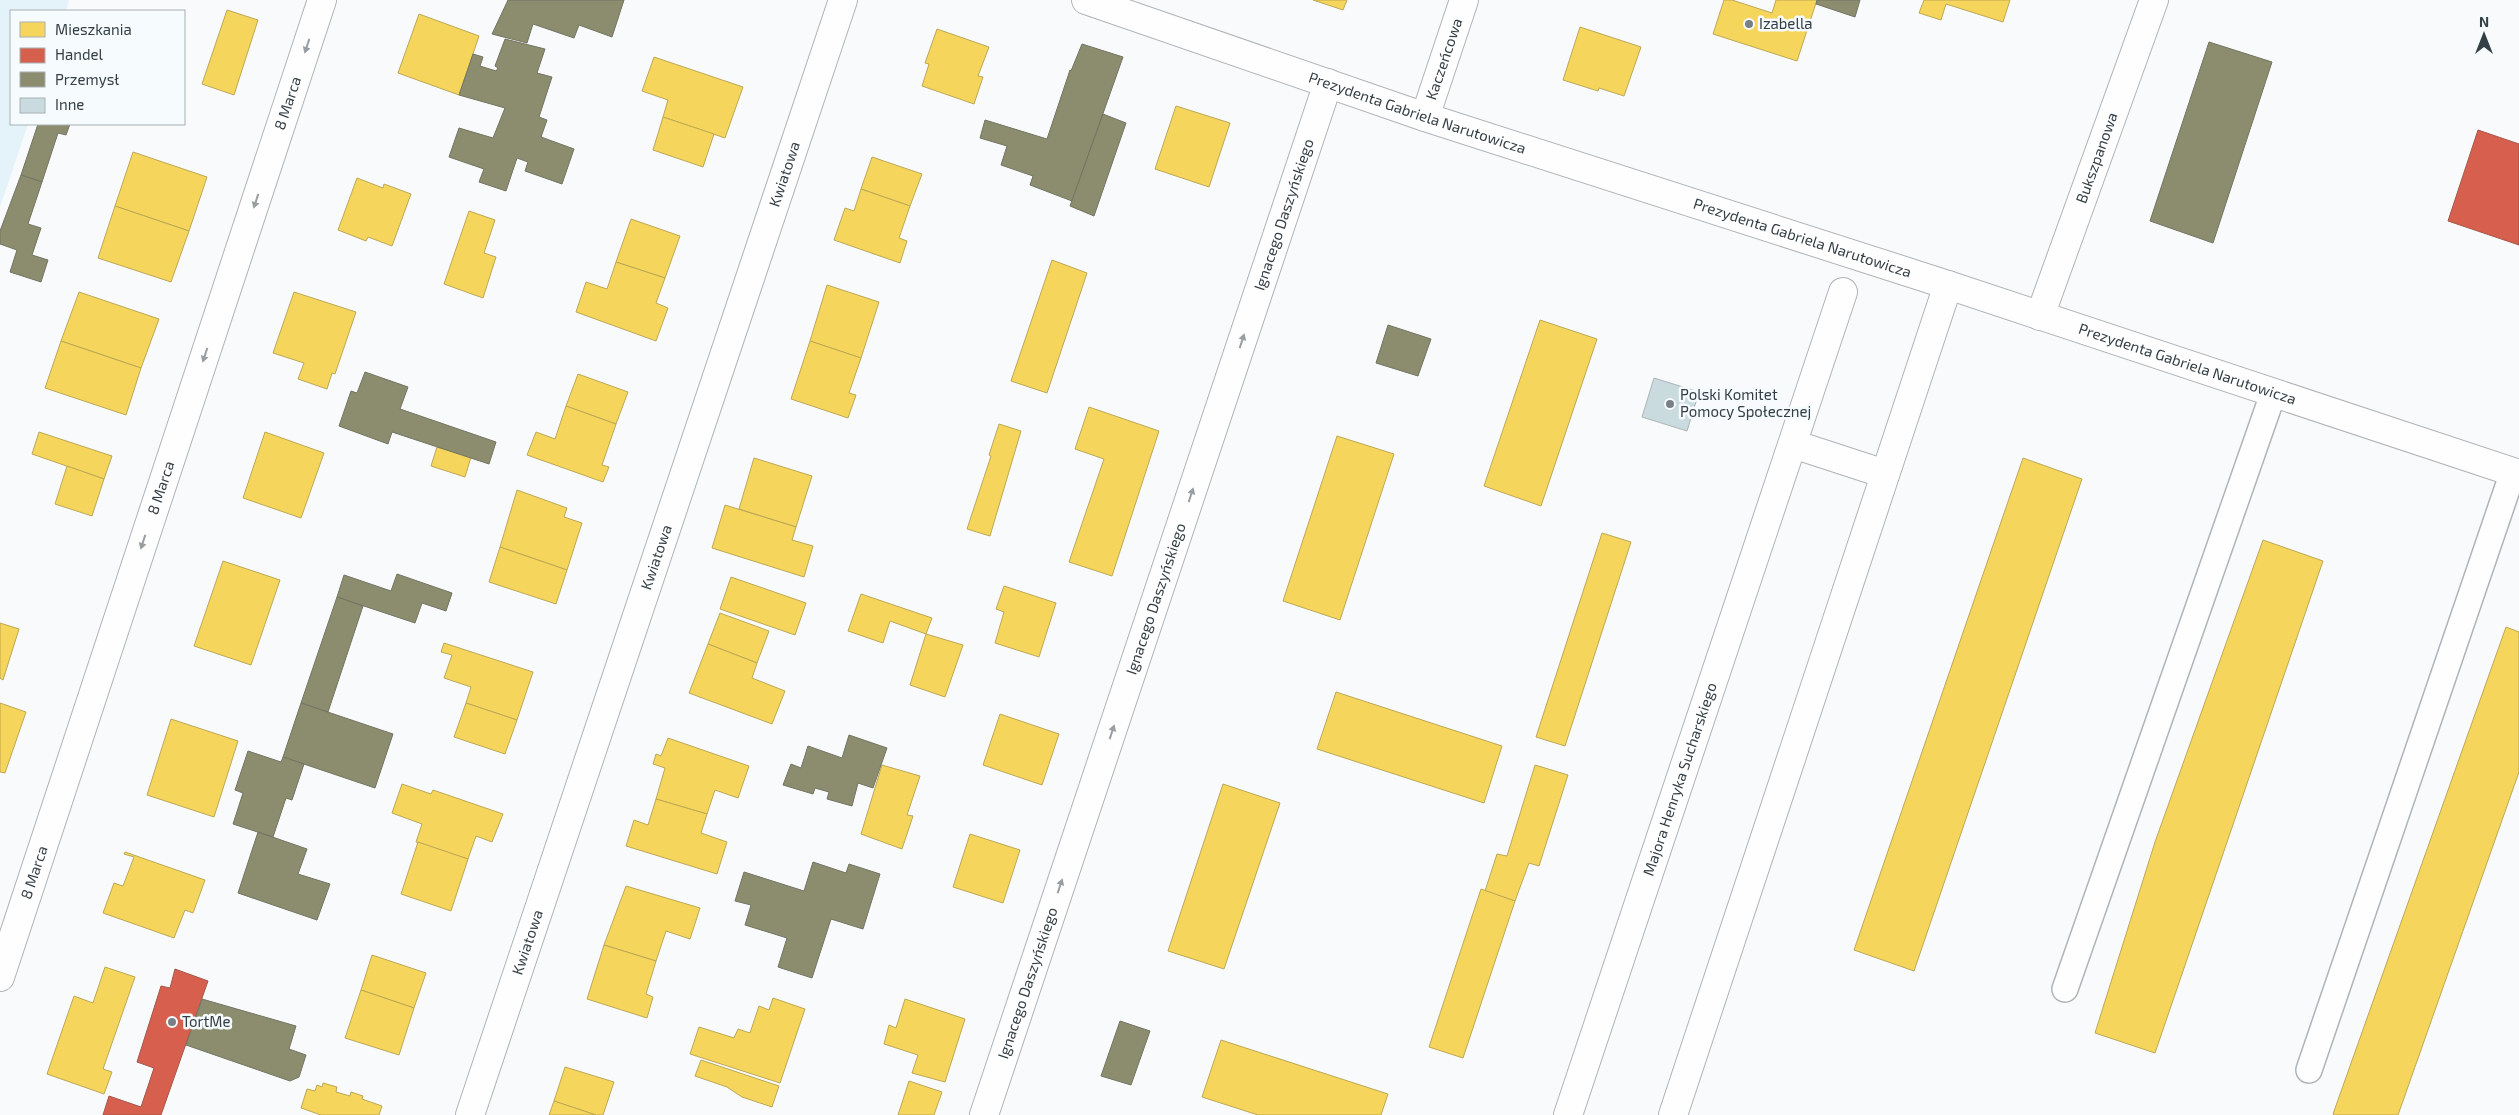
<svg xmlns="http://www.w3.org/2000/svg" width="2519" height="1115" font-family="'Exo 2',sans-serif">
  <rect width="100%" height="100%" fill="#f8fafc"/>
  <polygon fill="#e4f2fa" points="0,0 69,0 66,11 11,11 11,124 28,124 0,207"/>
  <g fill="#f6d55c" stroke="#bca855">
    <polygon points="1313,0 1347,0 1343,10"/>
    <polygon points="1724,0 1732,0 1772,13 1776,0 1817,0 1797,61 1713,34"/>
    <polygon points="1924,0 2010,0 2003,22 1946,4 1941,20 1919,13"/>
    <polygon points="227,10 258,20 234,95 202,84"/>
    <polygon points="419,14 479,36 459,95 398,73"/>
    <polygon points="1580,27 1641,47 1624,96 1599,88 1598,91 1563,80"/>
    <polygon points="937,29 989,47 978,76 983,77 974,104 922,86 929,64 925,63"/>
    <polygon points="654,57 743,87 725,138 663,117 668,100 642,91"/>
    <polygon points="1176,106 1230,123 1209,187 1155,169"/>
    <polygon points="663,117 714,134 703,167 653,150"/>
    <polygon points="133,152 207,177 189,231 115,206"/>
    <polygon points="872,157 922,174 910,206 861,189"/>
    <polygon points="357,178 383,188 384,184 411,194 392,246 368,237 366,241 338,230"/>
    <polygon points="861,189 910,206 899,238 907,241 900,263 834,240 845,208 854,211"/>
    <polygon points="115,206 189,231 171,282 98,258"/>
    <polygon points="469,211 495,220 484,253 496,257 483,298 444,284"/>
    <polygon points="631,219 680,236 665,278 616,262"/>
    <polygon points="1052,260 1087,273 1047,393 1011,381"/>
    <polygon points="616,262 665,278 656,303 668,308 656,341 576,312 586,282 607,289"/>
    <polygon points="827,285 879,302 861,358 810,341"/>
    <polygon points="79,292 159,319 141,368 61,341"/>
    <polygon points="294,292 356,312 335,374 332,373 327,389 298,379 304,363 273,353"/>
    <polygon points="1540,320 1597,339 1541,506 1484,486"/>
    <polygon points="61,341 141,368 126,415 45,388"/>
    <polygon points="810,341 861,358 849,393 856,395 848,418 791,399"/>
    <polygon points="578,374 628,392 616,424 566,406"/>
    <polygon points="566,406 616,424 602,465 609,467 603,482 527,455 536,432 555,439"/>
    <polygon points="1089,407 1159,431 1112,576 1069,562 1104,459 1075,449"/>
    <polygon points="999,424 1021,431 990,536 967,529 991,456 989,455"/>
    <polygon points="39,432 112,456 104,479 32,454"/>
    <polygon points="265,432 324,453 301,518 243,498"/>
    <polygon points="1337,436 1394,454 1340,620 1283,601"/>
    <polygon points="437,447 471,457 465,477 431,466"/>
    <polygon points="754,458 812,476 796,527 739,509"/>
    <polygon points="2023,458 2082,479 1914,971 1854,950"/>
    <polygon points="67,466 104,479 92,516 55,504"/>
    <polygon points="517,490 567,508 564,517 582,523 567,570 500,547"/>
    <polygon points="725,505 796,527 792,540 813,546 804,577 712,548"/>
    <polygon points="1602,533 1631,542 1565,746 1536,737"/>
    <polygon points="2263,540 2323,561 2155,1053 2095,1033 2155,842"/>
    <polygon points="500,547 567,570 556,604 489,582"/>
    <polygon points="223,561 280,580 251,665 194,646"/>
    <polygon points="731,577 806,603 795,635 720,609"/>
    <polygon points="1004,586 1056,603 1039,657 995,643 1004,612 996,609"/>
    <polygon points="861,594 932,618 926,634 890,621 883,643 848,631"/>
    <polygon points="720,613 769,631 757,663 708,644"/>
    <polygon points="0,623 19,629 3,680 0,678"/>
    <polygon points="2506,627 2519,632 2519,772 2398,1115 2334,1115 2333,1114"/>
    <polygon points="926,634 963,645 945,697 910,685"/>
    <polygon points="444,643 533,672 517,720 466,703 471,687 444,678 452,655 441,652"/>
    <polygon points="708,644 757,663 752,678 785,691 772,724 689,693"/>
    <polygon points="1336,692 1502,746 1484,803 1317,749"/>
    <polygon points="0,703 26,712 5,773 0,772"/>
    <polygon points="466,703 517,720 505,754 454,737"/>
    <polygon points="1000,714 1059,734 1042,785 983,765"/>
    <polygon points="171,719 238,741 214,817 147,795"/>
    <polygon points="668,738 749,766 738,798 715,790 707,814 656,799 665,768 653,764 656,754 661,756"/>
    <polygon points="882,765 920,776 907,815 913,816 902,849 861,834"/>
    <polygon points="1535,765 1568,775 1539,866 1529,863 1515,901 1485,891 1497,854 1507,856"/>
    <polygon points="402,784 431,794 433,790 503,814 492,842 476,836 468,859 416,842 422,824 392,813"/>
    <polygon points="1223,784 1280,803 1224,969 1168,951"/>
    <polygon points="656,799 707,814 701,833 727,842 717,874 626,846 634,820 648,825"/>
    <polygon points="970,834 1020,850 1003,903 953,887"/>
    <polygon points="418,842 468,859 451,911 401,894"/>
    <polygon points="125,852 205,880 193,913 185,910 174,938 103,913 114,883 123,886 134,857 124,854"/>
    <polygon points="626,886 700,908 690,939 666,931 656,961 604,945"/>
    <polygon points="1481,889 1515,901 1463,1058 1429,1047"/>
    <polygon points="604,945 656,961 646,994 653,997 647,1018 587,999"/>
    <polygon points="372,955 426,973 414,1008 361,990"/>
    <polygon points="105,967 135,977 103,1069 112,1072 104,1094 47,1074 74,996 93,1003"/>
    <polygon points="361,990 414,1008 399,1055 345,1038"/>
    <polygon points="773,998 805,1009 780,1083 690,1054 699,1027 734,1038 738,1029 750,1033 759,1006 769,1010"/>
    <polygon points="905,999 965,1019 945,1082 912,1073 918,1055 884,1044 889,1025 896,1028"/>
    <polygon points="1221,1040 1388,1094 1381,1115 1258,1115 1202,1097"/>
    <polygon points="701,1060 779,1086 772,1107 742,1097 727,1087 695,1076"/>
    <polygon points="565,1067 614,1082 603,1115 596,1115 554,1101"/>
    <polygon points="909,1081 942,1092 934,1115 898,1115"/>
    <polygon points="323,1083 337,1087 336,1092 350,1096 351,1092 363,1096 362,1099 382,1106 379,1115 321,1115 301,1108 307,1089 315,1091 317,1085 322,1087"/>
    <polygon points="554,1101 596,1115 549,1115"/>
  </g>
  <g fill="#d6604d" stroke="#a5564b">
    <polygon points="2478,130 2519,144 2519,245 2448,221"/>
    <polygon points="175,969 208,981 161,1115 103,1115 109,1096 141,1107 154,1068 137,1062 161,986 170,988"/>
  </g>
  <g fill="#8c8c6e" stroke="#727562">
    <polygon points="508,0 624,0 612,37 579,25 574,38 533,24 527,43 492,34"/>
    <polygon points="1817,0 1860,0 1855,17 1816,4"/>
    <polygon points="505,39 545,49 537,73 552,77 539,117 547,120 541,137 574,149 562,184 525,171 528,162 517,158 506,191 479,182 484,169 449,157 459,128 493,138 505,108 459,95 473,54 483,57 480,66 496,71 498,68 495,66"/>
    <polygon points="2209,42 2272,62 2213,243 2150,221"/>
    <polygon points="1082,44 1123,57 1072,201 1030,185 1033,176 1001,165 1007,146 980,138 985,120 1047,139 1070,70 1071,71"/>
    <polygon points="1103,114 1126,123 1094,216 1070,206"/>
    <polygon points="38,124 70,124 66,135 58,133 42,182 21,175"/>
    <polygon points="21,175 42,182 28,224 41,228 32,255 48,260 41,282 10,272 17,250 0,244 0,231"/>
    <polygon points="1388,325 1431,339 1418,376 1376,363"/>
    <polygon points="365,372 408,387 400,409 496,442 489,464 392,432 388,444 339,426 351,391 357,393"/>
    <polygon points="397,574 452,593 446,611 422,603 415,623 337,597 344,575 391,591"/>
    <polygon points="337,597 363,606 328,712 301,703"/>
    <polygon points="301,703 393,734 375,788 283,757"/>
    <polygon points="849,735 887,748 873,788 858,783 852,806 827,799 829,792 815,788 813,794 783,785 791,764 801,768 808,746 842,758"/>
    <polygon points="248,751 281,762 283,757 304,764 292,800 286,798 273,837 233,824 243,793 235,790"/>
    <polygon points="258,832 307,849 298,874 330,884 317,920 238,893"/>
    <polygon points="813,862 846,873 849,864 880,874 863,929 831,919 812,978 778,967 787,938 745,925 751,905 735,901 744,872 804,891"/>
    <polygon points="202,999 296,1026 289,1049 306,1055 299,1077 290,1081 186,1045"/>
    <polygon points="1120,1021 1150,1031 1131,1085 1101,1076"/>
  </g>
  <polygon fill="#c9dbdf" stroke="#aeb5b7" points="1654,378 1699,392 1687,431 1642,417"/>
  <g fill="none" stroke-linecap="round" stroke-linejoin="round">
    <defs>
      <g id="service">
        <polyline points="2065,989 2273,394"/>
        <polyline points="2309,1070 2513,472"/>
      </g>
      <g id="pedestrian">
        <polyline points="1793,444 1885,474"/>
        <path id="s1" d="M1568,1115L1843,292"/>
      </g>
      <g id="minor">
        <path id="s2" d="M1086,0L1425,117L1948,285L2519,474"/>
        <path id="s3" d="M1425,117L1464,0"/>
        <path id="s4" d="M2040,316L2154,0"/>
        <path id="s5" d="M0,977L322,0"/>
        <path id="s6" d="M470,1115L843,0"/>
        <path id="s7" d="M984,1115L1328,83"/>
        <polyline points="1673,1115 1948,285"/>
      </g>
    </defs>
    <use href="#service" stroke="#afb4b8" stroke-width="28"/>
    <use href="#pedestrian" stroke="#afb4b8" stroke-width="30"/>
    <use href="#minor" stroke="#afb4b8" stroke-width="30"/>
    <use href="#service" stroke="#fefeff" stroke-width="25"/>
    <use href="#pedestrian" stroke="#fefeff" stroke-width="28"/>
    <use href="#minor" stroke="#fefeff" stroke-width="28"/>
  </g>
  <defs><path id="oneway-solid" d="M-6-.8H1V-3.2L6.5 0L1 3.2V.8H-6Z" transform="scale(1.25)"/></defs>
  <g fill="#999ea2">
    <use href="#oneway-solid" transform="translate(307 46) rotate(108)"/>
    <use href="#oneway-solid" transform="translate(256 201) rotate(108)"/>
    <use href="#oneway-solid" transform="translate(1242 341) rotate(-72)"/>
    <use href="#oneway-solid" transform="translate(205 355) rotate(108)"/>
    <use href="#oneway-solid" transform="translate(1191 495) rotate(-72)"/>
    <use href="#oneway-solid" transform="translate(143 542) rotate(108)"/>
    <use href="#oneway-solid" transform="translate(1112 732) rotate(-72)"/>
    <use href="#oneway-solid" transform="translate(1060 886) rotate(-72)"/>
  </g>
  <g fill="#798085" stroke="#f6fbfe" stroke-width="2">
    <circle cx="1749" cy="24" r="5"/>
    <circle cx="1670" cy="404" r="5"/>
    <circle cx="172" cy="1022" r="5"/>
  </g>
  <g text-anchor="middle" stroke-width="5" stroke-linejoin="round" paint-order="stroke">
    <g font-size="15" fill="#343f45" stroke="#f6fbfe" text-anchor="start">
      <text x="1759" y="29">Izabella</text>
      <text x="1680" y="400">Polski Komitet<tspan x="1680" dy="17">Pomocy Społecznej</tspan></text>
      <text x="182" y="1027">TortMe</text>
    </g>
    <g font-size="15" fill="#343f45" stroke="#f6fbfe">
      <text dy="5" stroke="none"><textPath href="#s3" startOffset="61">Kaczeńcowa</textPath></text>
      <text dy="5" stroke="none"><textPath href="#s5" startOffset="920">8 Marca</textPath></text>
      <text dy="5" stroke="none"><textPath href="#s2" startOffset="350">Prezydenta Gabriela Narutowicza</textPath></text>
      <text dy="5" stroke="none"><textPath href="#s4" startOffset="168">Bukszpanowa</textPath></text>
      <text dy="5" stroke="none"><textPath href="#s6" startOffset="992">Kwiatowa</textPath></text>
      <text dy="5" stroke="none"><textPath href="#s7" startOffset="949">Ignacego Daszyńskiego</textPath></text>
      <text dy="5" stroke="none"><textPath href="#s2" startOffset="755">Prezydenta Gabriela Narutowicza</textPath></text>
      <text dy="5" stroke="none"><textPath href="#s2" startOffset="1160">Prezydenta Gabriela Narutowicza</textPath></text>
      <text dy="5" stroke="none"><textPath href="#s5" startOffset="515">8 Marca</textPath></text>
      <text dy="5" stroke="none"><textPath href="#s6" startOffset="588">Kwiatowa</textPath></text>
      <text dy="5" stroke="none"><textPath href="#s7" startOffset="544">Ignacego Daszyńskiego</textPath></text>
      <text dy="5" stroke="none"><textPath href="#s1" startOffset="354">Majora Henryka Sucharskiego</textPath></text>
      <text dy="5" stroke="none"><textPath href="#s5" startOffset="110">8 Marca</textPath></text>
      <text dy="5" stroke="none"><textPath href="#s6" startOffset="182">Kwiatowa</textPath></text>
      <text dy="5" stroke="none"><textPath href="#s7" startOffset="139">Ignacego Daszyńskiego</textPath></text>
    </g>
  </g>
  <rect x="10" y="10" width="175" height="115" fill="#f6fbfe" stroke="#a8b0b4"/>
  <rect x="20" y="22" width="25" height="15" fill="#f6d55c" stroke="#a8b0b4"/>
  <text x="55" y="35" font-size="15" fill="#343f45">Mieszkania</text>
  <rect x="20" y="48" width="25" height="15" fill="#d6604d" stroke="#a8b0b4"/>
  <text x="55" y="60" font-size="15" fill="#343f45">Handel</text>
  <rect x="20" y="72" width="25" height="15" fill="#8c8c6e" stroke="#a8b0b4"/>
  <text x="55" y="85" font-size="15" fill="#343f45">Przemysł</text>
  <rect x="20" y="98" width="25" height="15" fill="#c9dbdf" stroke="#a8b0b4"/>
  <text x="55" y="110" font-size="15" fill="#343f45">Inne</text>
  <g transform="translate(2484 35)" stroke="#f6fbfe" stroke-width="4" paint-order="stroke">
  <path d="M0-4L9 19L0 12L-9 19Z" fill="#343f45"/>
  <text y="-8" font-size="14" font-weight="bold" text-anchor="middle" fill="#343f45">N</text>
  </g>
</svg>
